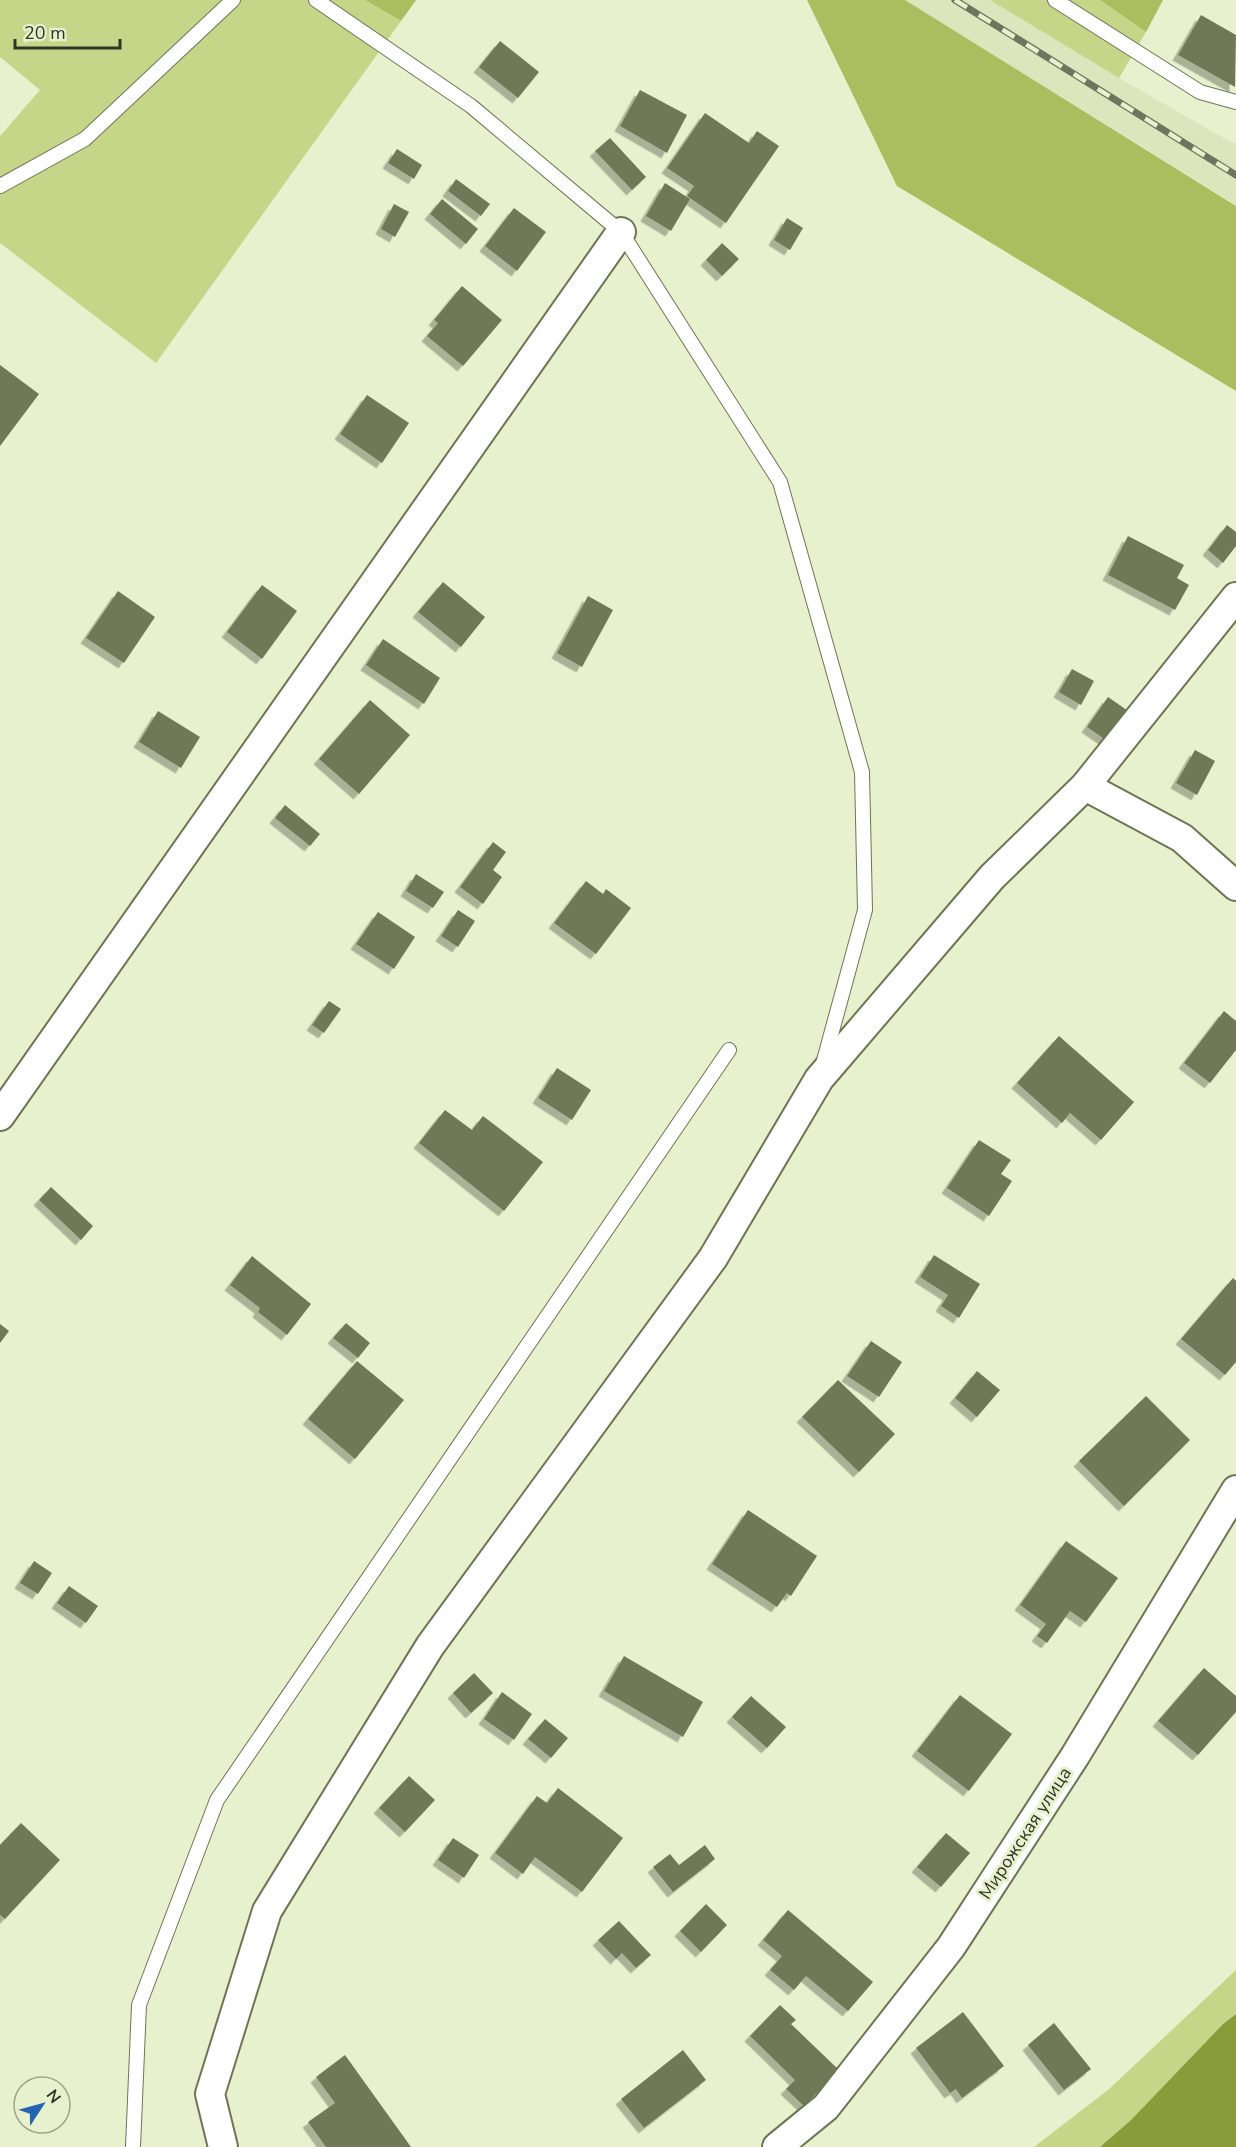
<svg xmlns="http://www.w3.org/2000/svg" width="1236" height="2147" font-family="'Nunito Sans',sans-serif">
  <defs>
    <filter id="shadow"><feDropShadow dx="-5.5" dy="5.5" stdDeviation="0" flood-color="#0004"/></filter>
  </defs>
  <rect width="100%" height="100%" fill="#e8f1cd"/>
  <polygon fill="#dce5bb" points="905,0 990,0 1119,78 1236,145 1236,205"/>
  <g fill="#c6d689">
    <polygon points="0,0 365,0 401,21 156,363 0,243 0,136 40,90 0,57"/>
    <polygon points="990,0 1100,0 1146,32 1119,78"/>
    <polygon points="1236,1970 1236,2014 1223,2024 1131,2120 1100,2147 1034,2147 1108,2090"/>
  </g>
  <g fill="#abbd5e">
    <polygon points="365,0 416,0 401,21"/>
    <polygon points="807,0 905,0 1236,206 1236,391 897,186"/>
    <polygon points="1100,0 1163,0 1146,32"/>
  </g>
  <polygon fill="#8a9b3a" points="1236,2014 1236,2147 1100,2147 1131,2120 1223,2024"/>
  <g fill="#717858" filter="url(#shadow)">
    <polygon points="1201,15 1236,35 1235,87 1178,55"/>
    <polygon points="500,41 539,72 518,98 479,67"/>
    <polygon points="640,90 687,115 667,153 620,126"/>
    <polygon points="705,113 749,143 757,131 779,146 726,223 687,196 694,186 667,168"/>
    <polygon points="610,138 646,177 632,190 595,151"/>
    <polygon points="397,149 422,165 414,179 388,163"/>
    <polygon points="456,179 490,204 481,216 448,191"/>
    <polygon points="665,183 690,199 671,231 646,216"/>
    <polygon points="442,199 478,229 466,244 430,214"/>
    <polygon points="394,204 409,212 395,237 381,229"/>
    <polygon points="514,208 546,232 517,271 485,246"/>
    <polygon points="787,218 803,228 790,250 774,240"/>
    <polygon points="722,243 739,259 722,276 706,260"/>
    <polygon points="462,286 502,320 463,366 427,336 438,323 434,320"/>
    <polygon points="0,365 39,394 0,446"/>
    <polygon points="367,395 409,423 382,463 340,434"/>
    <polygon points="1227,525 1236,532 1236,546 1223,563 1208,550"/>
    <polygon points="1128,536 1184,565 1177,578 1189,585 1175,610 1108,575"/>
    <polygon points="443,582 485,617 461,647 418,612"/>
    <polygon points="262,585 297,611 262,659 227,632"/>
    <polygon points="118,591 155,617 124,663 86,638"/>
    <polygon points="588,596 613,610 582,667 557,653"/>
    <polygon points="383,639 440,678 424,704 366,665"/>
    <polygon points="1072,669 1094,681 1081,705 1059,692"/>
    <polygon points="1108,697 1134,715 1113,745 1087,727"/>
    <polygon points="370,700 410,735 359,794 319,759"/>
    <polygon points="158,711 200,737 181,768 139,742"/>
    <polygon points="1195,750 1215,761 1197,795 1176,783"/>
    <polygon points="285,805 320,834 310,846 275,818"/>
    <polygon points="493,842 506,852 493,870 502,877 483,904 460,887"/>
    <polygon points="416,874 444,892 433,908 406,891"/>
    <polygon points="586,881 603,894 606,889 631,908 596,954 554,923"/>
    <polygon points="458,910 475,921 458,947 441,936"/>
    <polygon points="378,912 415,937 394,969 356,944"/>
    <polygon points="329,1001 341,1009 324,1033 312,1025"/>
    <polygon points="1224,1011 1236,1021 1236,1050 1210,1083 1184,1063"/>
    <polygon points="1059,1036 1134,1102 1101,1140 1070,1113 1062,1123 1017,1083"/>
    <polygon points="557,1068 591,1090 572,1120 538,1098"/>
    <polygon points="445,1110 472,1130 483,1116 543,1162 504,1211 419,1143"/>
    <polygon points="979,1140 1011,1160 1001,1174 1012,1181 989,1216 947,1188"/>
    <polygon points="51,1187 93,1226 81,1240 39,1200"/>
    <polygon points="934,1255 980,1284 959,1318 941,1306 948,1295 920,1277"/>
    <polygon points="252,1256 311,1304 287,1335 258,1312 260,1308 230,1285"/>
    <polygon points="1233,1278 1236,1281 1236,1362 1225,1375 1181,1339"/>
    <polygon points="346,1323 370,1343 358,1358 333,1338"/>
    <polygon points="0,1324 9,1331 0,1343"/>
    <polygon points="871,1341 902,1362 879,1397 847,1376"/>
    <polygon points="357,1361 404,1400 355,1459 308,1419"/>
    <polygon points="977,1371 1000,1390 977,1417 955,1398"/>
    <polygon points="838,1380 895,1434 859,1472 802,1417"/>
    <polygon points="1146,1396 1190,1440 1124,1506 1079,1461"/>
    <polygon points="748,1510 817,1556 791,1596 787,1593 777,1607 712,1564"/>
    <polygon points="1066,1541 1118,1578 1086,1622 1070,1611 1047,1643 1037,1636 1046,1624 1020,1605"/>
    <polygon points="34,1561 52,1573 38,1594 20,1583"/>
    <polygon points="69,1586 98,1606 86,1623 57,1603"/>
    <polygon points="624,1656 703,1702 683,1737 604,1691"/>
    <polygon points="1204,1668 1236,1696 1236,1712 1198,1755 1158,1721"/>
    <polygon points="474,1673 493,1693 471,1713 453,1693"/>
    <polygon points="502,1692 532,1714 514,1740 484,1719"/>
    <polygon points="960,1695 1012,1734 969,1791 917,1751"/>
    <polygon points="751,1696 786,1727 767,1748 732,1717"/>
    <polygon points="545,1719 568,1738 551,1758 528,1739"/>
    <polygon points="409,1776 435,1800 405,1832 379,1808"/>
    <polygon points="558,1788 623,1838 582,1892 535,1857 523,1874 495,1853 537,1796 547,1803"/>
    <polygon points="21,1823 60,1860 5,1919 0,1915 0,1845"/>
    <polygon points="946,1833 970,1853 941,1887 917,1867"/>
    <polygon points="453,1838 479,1855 464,1878 438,1860"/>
    <polygon points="705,1845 715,1859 673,1892 653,1867 670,1854 679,1865"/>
    <polygon points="706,1904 727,1925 701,1952 680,1931"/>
    <polygon points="788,1910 873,1982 848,2011 806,1976 794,1990 770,1970 782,1956 763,1940"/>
    <polygon points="619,1921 651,1955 636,1968 622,1953 616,1959 598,1940"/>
    <polygon points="780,2005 796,2020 791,2024 839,2070 804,2106 786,2089 795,2080 750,2036"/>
    <polygon points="963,2012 1004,2066 962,2098 956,2089 950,2093 916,2048"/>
    <polygon points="1054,2023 1091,2069 1064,2090 1028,2045"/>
    <polygon points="683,2050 706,2080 644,2128 621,2099"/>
    <polygon points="345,2055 411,2147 326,2147 308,2122 335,2103 316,2077"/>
  </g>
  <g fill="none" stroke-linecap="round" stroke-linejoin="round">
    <defs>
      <g id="lane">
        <polyline points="316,0 471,106 621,232 780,482 862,772 865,910 823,1064"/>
        <polyline points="1055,0 1200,92 1236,102"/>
        <polyline points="0,186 85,139 233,0"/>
        <polyline points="133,2147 139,2005 217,1800 729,1050"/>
      </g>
      <g id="street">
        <polyline points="1085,786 1182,838 1236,886"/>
        <polyline points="0,1116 621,232"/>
        <polyline points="223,2147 210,2094 267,1911 430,1646 713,1258 819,1079 992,877 1085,786 1236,597"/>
        <polyline points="777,2147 826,2107 951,1947 1075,1756 1236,1490"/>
      </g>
    </defs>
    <use href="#lane" stroke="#6e7555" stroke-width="16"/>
    <use href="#street" stroke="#6e7555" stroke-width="32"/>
    <use href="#lane" stroke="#fff" stroke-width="14"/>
    <use href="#street" stroke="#fff" stroke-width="28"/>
    <defs>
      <polyline id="rail" points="955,0 1236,175"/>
    </defs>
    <use href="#rail" stroke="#6f745f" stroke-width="7"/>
    <use href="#rail" stroke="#e8f1cd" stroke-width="4.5" stroke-dasharray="14" stroke-linecap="butt"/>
  </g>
  <g text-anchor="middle" stroke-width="6" stroke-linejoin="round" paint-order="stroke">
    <g font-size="18" fill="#313426" stroke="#e8f1cd">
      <text transform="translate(1025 1833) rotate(-57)" y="6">Мирожская улица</text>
    </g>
  </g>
  <g transform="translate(42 2105) rotate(54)"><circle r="28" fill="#e8f1cd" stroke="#9fa58a" stroke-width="1.5"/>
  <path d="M0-4.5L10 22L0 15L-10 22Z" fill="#2563b4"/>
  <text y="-9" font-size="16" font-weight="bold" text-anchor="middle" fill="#313426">N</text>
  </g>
  <path d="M15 39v9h105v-9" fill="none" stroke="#313426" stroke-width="3"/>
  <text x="24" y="39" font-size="18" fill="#313426" stroke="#e8f1cd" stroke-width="4.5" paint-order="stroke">20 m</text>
</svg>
